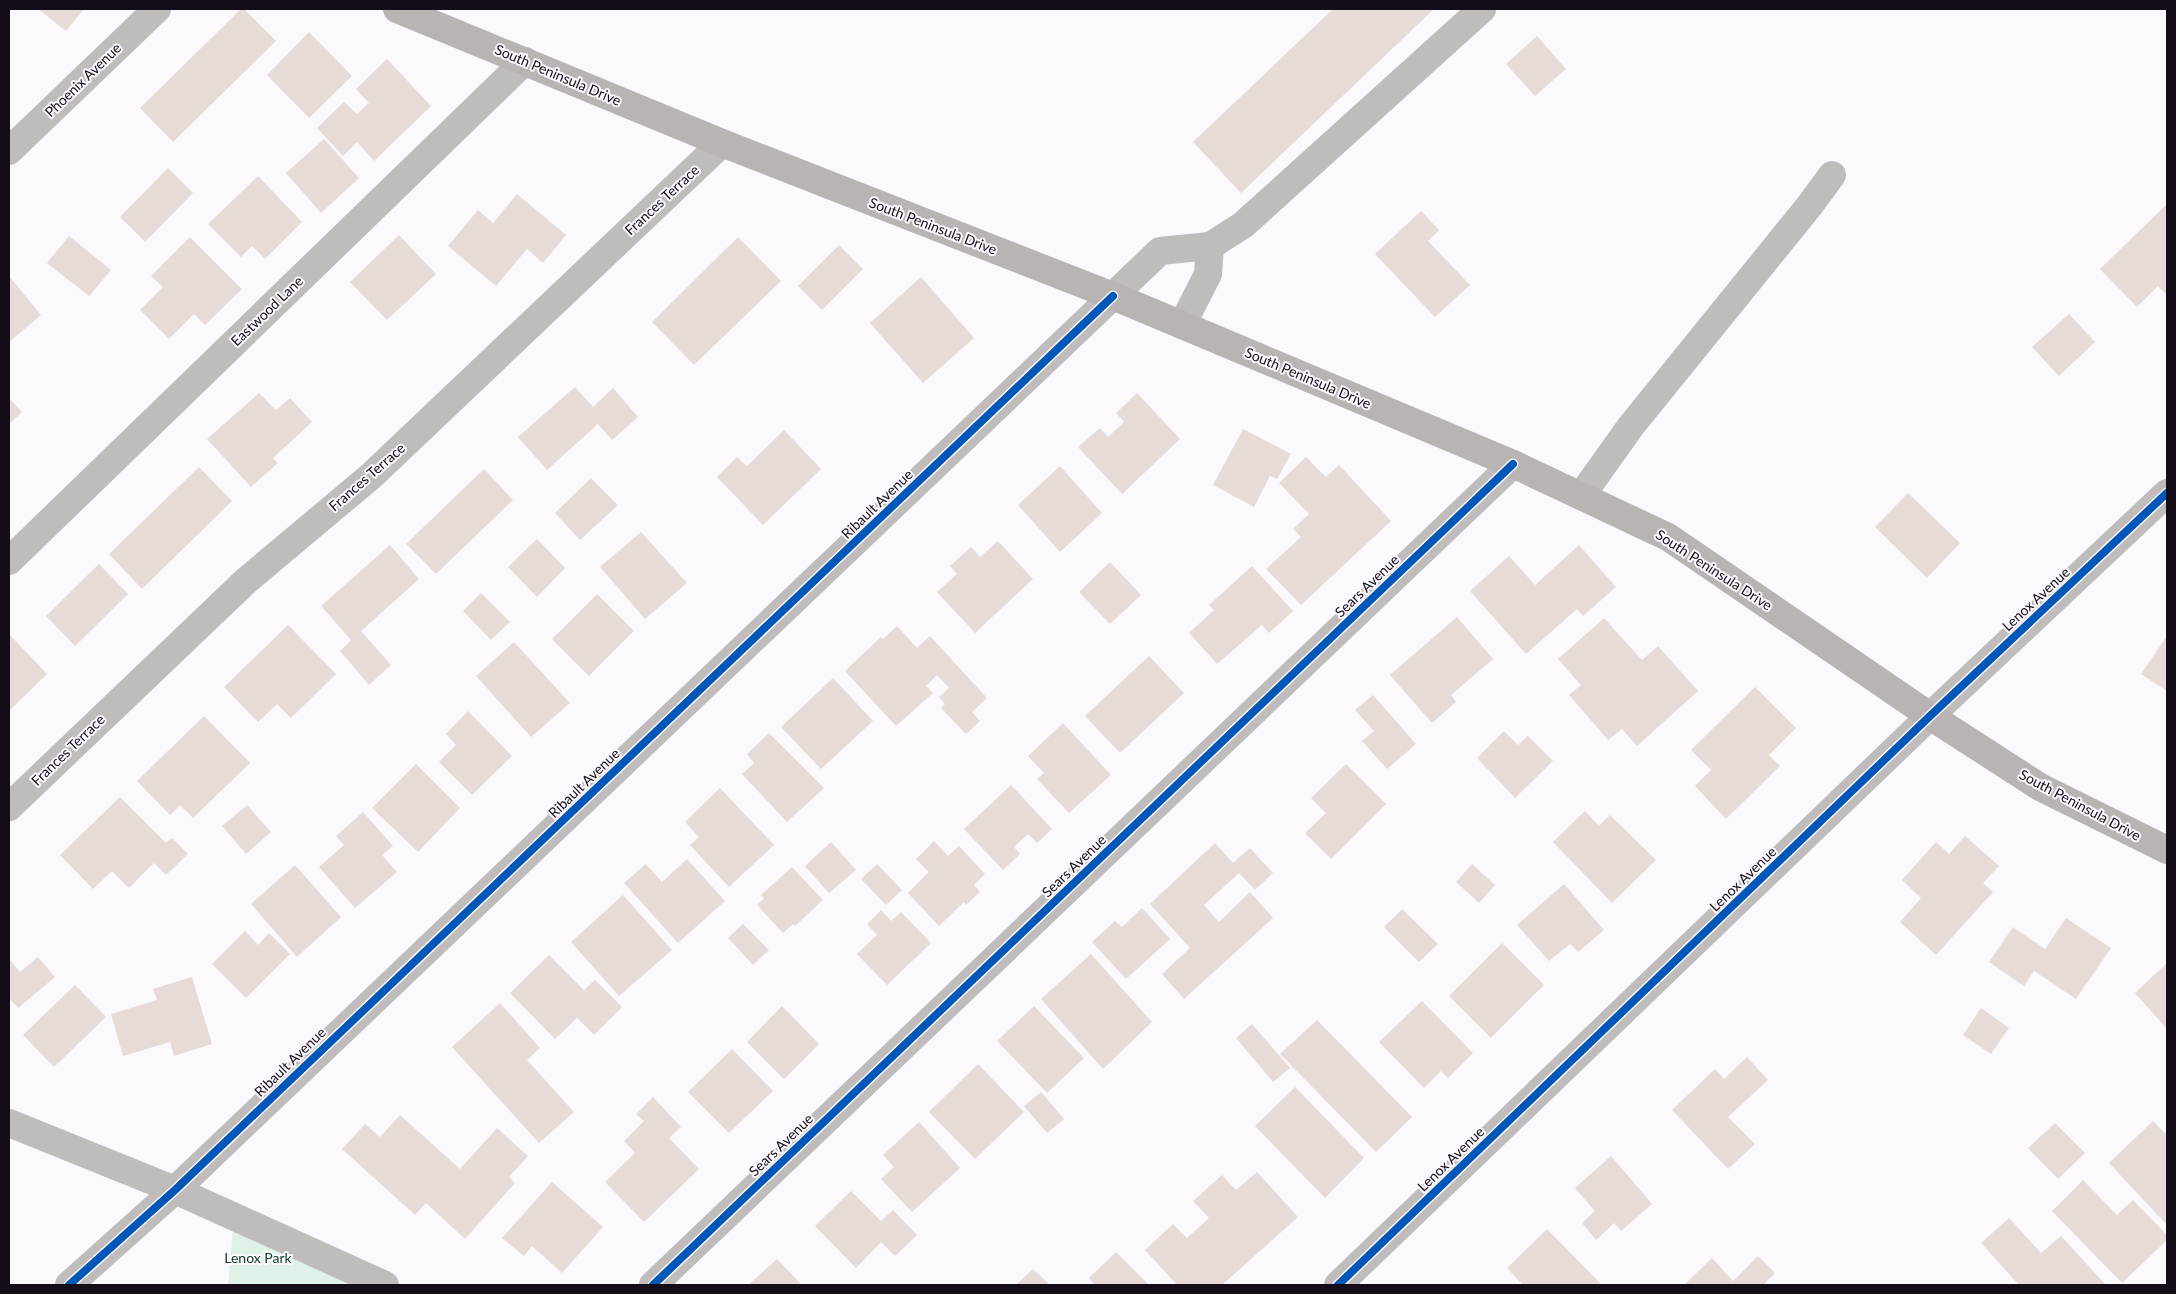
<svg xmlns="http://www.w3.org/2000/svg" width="2176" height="1294" font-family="Lato,sans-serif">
  <rect width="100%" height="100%" fill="#fbf9fd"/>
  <polygon fill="#dff2e8" points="234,1217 384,1285 228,1285"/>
  <g fill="#e6dbd6">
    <polygon points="38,9 84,9 66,31"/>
    <polygon points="241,9 244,9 276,41 173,142 140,108"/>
    <polygon points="1333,9 1434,9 1241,193 1193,142"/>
    <polygon points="309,32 352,76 309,118 267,75"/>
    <polygon points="1537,36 1566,69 1535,96 1506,64"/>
    <polygon points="387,59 431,106 374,161 357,142 343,156 317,128 344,102 357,114 369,103 356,89"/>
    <polygon points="324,139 359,178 321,213 286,173"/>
    <polygon points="168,168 193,193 145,242 120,217"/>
    <polygon points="258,176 302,222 265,259 252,246 241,257 208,224"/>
    <polygon points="517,194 566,235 543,263 527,249 496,286 448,246 478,210 493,223"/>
    <polygon points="2167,204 2167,295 2158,286 2137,307 2100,269"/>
    <polygon points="1421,211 1439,230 1428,241 1470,285 1435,317 1375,254"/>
    <polygon points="399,235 436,274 387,320 350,282"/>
    <polygon points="69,236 111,270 89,296 47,263"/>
    <polygon points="190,237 242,289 205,325 194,314 169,339 140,310 163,287 151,276"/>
    <polygon points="738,237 781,281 694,365 652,322"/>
    <polygon points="839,245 863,269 822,310 798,286"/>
    <polygon points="9,276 41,315 9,342"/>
    <polygon points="921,277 974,338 923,383 870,323"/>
    <polygon points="2069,314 2095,342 2059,376 2032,347"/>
    <polygon points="575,387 593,407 613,388 638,417 612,440 598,424 547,470 518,437"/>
    <polygon points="259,393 276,410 290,398 312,422 273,458 278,463 251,487 207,439"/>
    <polygon points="1137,393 1180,439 1122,494 1078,447 1100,428 1108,437 1124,422 1116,413"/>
    <polygon points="9,398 22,412 9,424"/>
    <polygon points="1243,429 1291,454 1277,479 1270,476 1254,507 1213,485"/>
    <polygon points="784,430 821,469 763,525 717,477 737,457 747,466"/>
    <polygon points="1306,457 1326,477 1339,465 1391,521 1301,605 1266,569 1301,537 1293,529 1309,514 1279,483"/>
    <polygon points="1060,466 1102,513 1060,552 1018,505"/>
    <polygon points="199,467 232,501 142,589 109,554"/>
    <polygon points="484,469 513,500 436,574 406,544"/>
    <polygon points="591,478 618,505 580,540 555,513"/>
    <polygon points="1908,493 1960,543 1927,578 1875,527"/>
    <polygon points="641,532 687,583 645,619 600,567"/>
    <polygon points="537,539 565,568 537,597 508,567"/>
    <polygon points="998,541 1033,579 975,633 937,592 957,574 950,566 971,547 980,557"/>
    <polygon points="390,545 419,579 361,631 391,665 369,685 340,651 351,640 321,606"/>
    <polygon points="1579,545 1616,587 1583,616 1577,609 1526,654 1470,591 1509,556 1535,585"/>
    <polygon points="1110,562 1141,595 1110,624 1079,592"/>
    <polygon points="99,564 128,594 75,646 46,616"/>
    <polygon points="1252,566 1293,611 1269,633 1262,625 1217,664 1189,633 1214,610 1209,605"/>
    <polygon points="481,593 510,622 491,640 463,611"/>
    <polygon points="597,594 634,631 589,676 552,639"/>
    <polygon points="1457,617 1493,659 1451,695 1456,702 1432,723 1390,675"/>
    <polygon points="1604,618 1642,660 1658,646 1698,691 1637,746 1622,729 1608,740 1569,695 1581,685 1558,659"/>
    <polygon points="288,625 336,674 291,718 277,704 258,722 224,687"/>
    <polygon points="897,626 917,648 930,636 987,698 972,712 980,721 966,734 941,708 945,704 939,697 949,688 937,675 926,686 933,693 896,726 845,671 881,637 883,639"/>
    <polygon points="9,634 47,674 9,711"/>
    <polygon points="2167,636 2167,691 2141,674"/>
    <polygon points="514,642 570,703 531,737 476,676"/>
    <polygon points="1149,656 1184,693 1120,753 1085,716"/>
    <polygon points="833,678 873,721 821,769 781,727"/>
    <polygon points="1755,687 1796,728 1769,755 1780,766 1726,819 1695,786 1711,770 1691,750"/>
    <polygon points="1373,695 1416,744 1387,769 1362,741 1374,731 1355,710"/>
    <polygon points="468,711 512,756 472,795 439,762 456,745 446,734"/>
    <polygon points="204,716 250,763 193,818 180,805 170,815 137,781"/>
    <polygon points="1063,723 1111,775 1069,813 1037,779 1044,773 1028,756"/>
    <polygon points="1504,731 1518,745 1528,736 1553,761 1515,798 1477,758"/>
    <polygon points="769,733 824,788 787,822 742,774 754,763 747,754"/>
    <polygon points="416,764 460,808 418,852 372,808"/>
    <polygon points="1346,764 1386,804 1331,859 1305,833 1326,813 1311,798"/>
    <polygon points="1011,785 1052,829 1037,843 1028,834 1014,847 1020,854 1003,870 964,829"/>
    <polygon points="720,788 774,845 729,887 690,845 699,837 685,822"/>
    <polygon points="120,797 166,843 172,838 188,854 166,875 154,863 129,888 112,871 93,889 60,855"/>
    <polygon points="247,805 271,832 246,854 222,826"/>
    <polygon points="1585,811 1599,826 1610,815 1656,860 1612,903 1553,842"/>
    <polygon points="363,812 393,846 382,855 397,872 355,908 319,867 344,845 336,836"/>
    <polygon points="1965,836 1999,866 1983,883 1993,892 1936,955 1900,922 1921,898 1902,880 1936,842 1949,854"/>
    <polygon points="934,841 948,856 959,846 985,874 974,885 980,892 966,905 964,902 939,926 908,893 929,872 916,859"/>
    <polygon points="831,842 856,870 829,893 805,866"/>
    <polygon points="1215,843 1233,863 1250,848 1273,873 1255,890 1239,873 1204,905 1219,922 1250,892 1273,918 1184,999 1162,974 1190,948 1150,904"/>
    <polygon points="687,859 725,901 678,943 624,883 646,864 662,882"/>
    <polygon points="877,864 902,890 886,905 861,879"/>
    <polygon points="1472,864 1495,885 1479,903 1456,882"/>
    <polygon points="295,865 341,917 297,957 251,904"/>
    <polygon points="792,867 823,900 795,926 793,924 783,933 757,905 764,898 761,895"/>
    <polygon points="1564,884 1604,930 1578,952 1570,944 1549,961 1517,925"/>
    <polygon points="623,895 672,950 619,996 571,942"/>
    <polygon points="1142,908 1170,939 1126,979 1092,942 1115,921 1122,927"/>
    <polygon points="1402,909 1438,944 1419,962 1384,927"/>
    <polygon points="881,910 891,921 901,912 931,943 887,985 857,954 877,935 867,924"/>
    <polygon points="2066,918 2111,948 2076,999 2034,971 2024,986 1989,962 2013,927 2045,949"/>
    <polygon points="743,924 769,950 753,965 728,938"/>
    <polygon points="245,931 258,945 269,933 290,954 246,998 212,964"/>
    <polygon points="1502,943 1544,985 1491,1038 1449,996"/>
    <polygon points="1091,954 1152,1022 1103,1069 1041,999"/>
    <polygon points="549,955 584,990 595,980 622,1007 594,1035 577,1018 555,1039 510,993"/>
    <polygon points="38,957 55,977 18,1008 9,998 9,959 20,972"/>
    <polygon points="2167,963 2167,1029 2135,993"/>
    <polygon points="192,977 212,1044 174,1056 170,1042 123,1056 111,1014 157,1000 153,989"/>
    <polygon points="75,985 106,1017 54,1067 23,1035"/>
    <polygon points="1422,1001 1473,1053 1448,1078 1441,1071 1424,1088 1379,1042"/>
    <polygon points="500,1003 540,1048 527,1060 574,1112 539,1143 452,1047"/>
    <polygon points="782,1006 819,1044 784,1079 747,1042"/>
    <polygon points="1034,1006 1084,1058 1047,1093 997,1041"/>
    <polygon points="1981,1008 2009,1028 1991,1054 1963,1035"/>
    <polygon points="1317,1020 1412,1117 1376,1152 1280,1054"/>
    <polygon points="1252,1024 1290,1068 1273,1082 1236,1038"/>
    <polygon points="732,1049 773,1091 729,1133 688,1092"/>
    <polygon points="1747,1057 1768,1080 1728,1117 1755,1144 1728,1169 1672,1110 1715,1069 1724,1079"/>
    <polygon points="978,1064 1024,1112 975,1159 929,1112"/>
    <polygon points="1295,1087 1364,1158 1325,1198 1255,1126"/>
    <polygon points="1041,1092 1064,1119 1047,1133 1024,1106"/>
    <polygon points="653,1097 681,1127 669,1138 699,1169 644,1222 605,1182 635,1153 624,1141 644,1121 636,1114"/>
    <polygon points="400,1115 460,1169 497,1128 528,1156 509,1177 515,1183 465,1239 426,1203 415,1215 342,1149 365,1124 380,1137"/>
    <polygon points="2153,1121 2167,1135 2167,1225 2109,1163"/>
    <polygon points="919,1122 960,1168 912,1212 881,1179 894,1167 883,1155"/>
    <polygon points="2055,1123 2085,1153 2058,1179 2028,1148"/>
    <polygon points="1611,1156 1652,1204 1621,1231 1614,1223 1596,1240 1582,1223 1595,1211 1575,1188"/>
    <polygon points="1257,1172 1298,1217 1222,1285 1177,1285 1145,1250 1173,1224 1187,1238 1209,1218 1193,1201 1222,1175 1236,1190"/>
    <polygon points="2083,1180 2117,1215 2133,1200 2167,1235 2167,1240 2122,1283 2052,1211"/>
    <polygon points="552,1182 603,1227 562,1273 532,1246 524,1256 502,1238"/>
    <polygon points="851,1191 881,1221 893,1210 917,1235 895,1256 881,1242 856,1268 815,1226"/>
    <polygon points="2009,1218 2041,1253 2061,1236 2106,1285 2019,1285 1981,1243"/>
    <polygon points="1547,1229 1602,1285 1523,1285 1507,1268"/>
    <polygon points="1116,1252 1149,1285 1095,1285 1089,1278"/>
    <polygon points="1758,1256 1775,1273 1763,1285 1684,1285 1712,1258 1733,1281"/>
    <polygon points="777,1259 802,1285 748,1285"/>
    <polygon points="1033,1269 1050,1285 1016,1285"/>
  </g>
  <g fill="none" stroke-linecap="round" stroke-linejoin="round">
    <g stroke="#c0bcbc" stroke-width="28">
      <polyline points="9,151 157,9"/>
      <polyline points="1182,325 1208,274 1210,246"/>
      <polyline points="1581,496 1631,426 1810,205 1832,175"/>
      <polyline points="9,561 525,61"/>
      <polyline points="9,807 247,580 371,476 722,143"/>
      <polyline points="9,1123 175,1190 385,1285"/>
      <polyline points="69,1285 175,1190 1160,251 1210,246 1243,225 1482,9"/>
      <polyline points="653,1285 1513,464"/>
      <polyline points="1338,1285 1930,716 2167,493"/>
    </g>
    <polyline stroke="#b9b3b4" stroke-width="28" points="397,9 722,143 1113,296 1513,464 1668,537 1930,716 2040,787 2167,850"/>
    <defs>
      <g id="cycleway">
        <polyline points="69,1285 175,1190 1113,296"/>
        <polyline points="653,1285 1513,464"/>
        <polyline points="1338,1285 1930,716 2167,493"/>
      </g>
    </defs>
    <use href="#cycleway" stroke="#fcf8fe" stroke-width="11"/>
    <use href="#cycleway" stroke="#0057b8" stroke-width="8"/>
  </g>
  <g text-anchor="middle" stroke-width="4" stroke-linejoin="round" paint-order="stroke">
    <g font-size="14" fill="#140c16" stroke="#fcf8fe">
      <text transform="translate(558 75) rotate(23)" y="5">South Peninsula Drive</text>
      <text transform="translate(83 80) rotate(-44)" y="5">Phoenix Avenue</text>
      <text transform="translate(662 200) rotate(-43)" y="5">Frances Terrace</text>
      <text transform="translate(933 226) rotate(21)" y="5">South Peninsula Drive</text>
      <text transform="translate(267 311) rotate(-44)" y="5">Eastwood Lane</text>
      <text transform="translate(1308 378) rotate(23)" y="5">South Peninsula Drive</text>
      <text transform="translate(367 477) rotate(-41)" y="5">Frances Terrace</text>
      <text transform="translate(877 504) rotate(-44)" y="5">Ribault Avenue</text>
      <text transform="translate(1714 570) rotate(33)" y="5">South Peninsula Drive</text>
      <text transform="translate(1367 586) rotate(-44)" y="5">Sears Avenue</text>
      <text transform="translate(2036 599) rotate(-43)" y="5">Lenox Avenue</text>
      <text transform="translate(68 750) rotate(-44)" y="5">Frances Terrace</text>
      <text transform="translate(584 783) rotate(-44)" y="5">Ribault Avenue</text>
      <text transform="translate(2080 805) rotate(28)" y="5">South Peninsula Drive</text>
      <text transform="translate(1074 866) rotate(-44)" y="5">Sears Avenue</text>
      <text transform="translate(1743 879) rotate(-44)" y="5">Lenox Avenue</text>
      <text transform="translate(290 1062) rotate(-44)" y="5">Ribault Avenue</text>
      <text transform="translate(781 1145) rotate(-44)" y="5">Sears Avenue</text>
      <text transform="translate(1451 1159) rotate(-44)" y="5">Lenox Avenue</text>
    </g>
    <g font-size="14" fill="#10402a" stroke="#fcf8fe">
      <text x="258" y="1263">Lenox Park</text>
    </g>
  </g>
  <rect width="2176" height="1294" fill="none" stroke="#140c16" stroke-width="20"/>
</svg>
